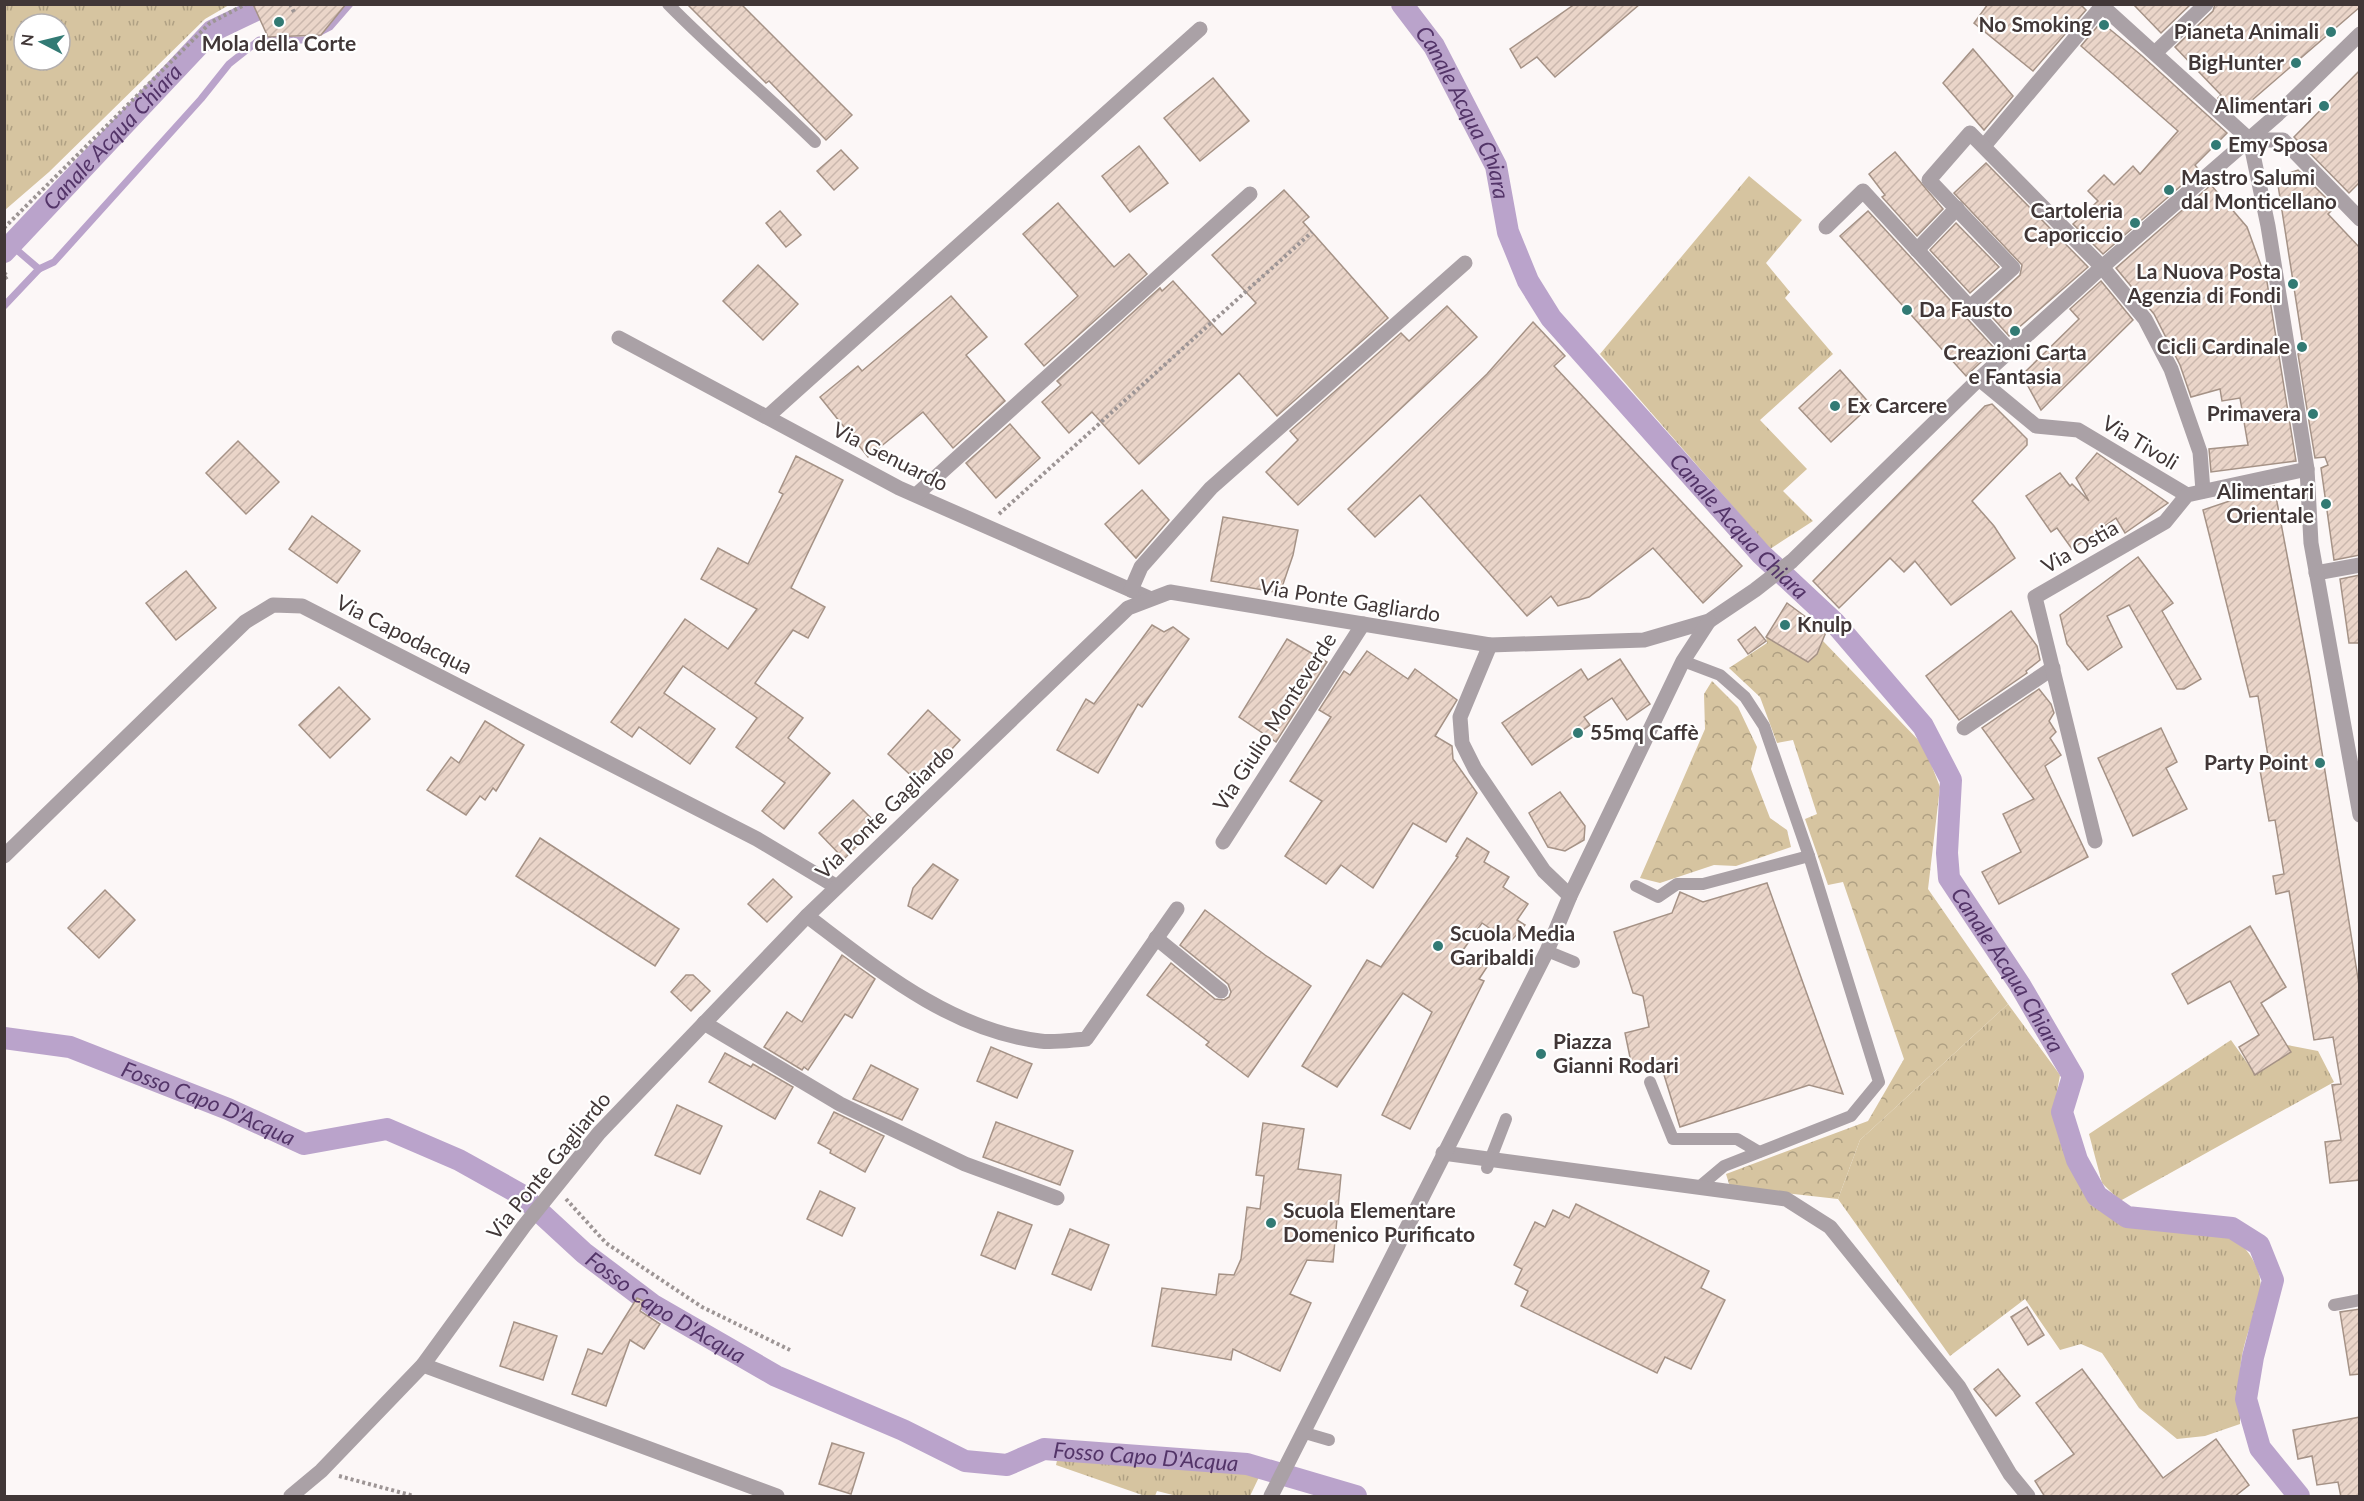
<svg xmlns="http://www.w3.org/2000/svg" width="2364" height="1501" font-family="Lato,sans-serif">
  <defs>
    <pattern id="grass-tufts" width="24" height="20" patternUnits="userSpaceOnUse" patternTransform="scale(1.5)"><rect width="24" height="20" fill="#d6c4a0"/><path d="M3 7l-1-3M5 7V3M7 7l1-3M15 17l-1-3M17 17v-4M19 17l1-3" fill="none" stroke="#afa083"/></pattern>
    <pattern id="park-crowns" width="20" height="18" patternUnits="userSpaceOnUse" patternTransform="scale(1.5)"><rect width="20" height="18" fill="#d6c4a0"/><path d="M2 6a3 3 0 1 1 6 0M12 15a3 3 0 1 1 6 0" fill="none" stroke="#afa083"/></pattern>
    <pattern id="building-hatch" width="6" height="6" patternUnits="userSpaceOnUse" patternTransform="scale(1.5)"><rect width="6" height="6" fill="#ead5c9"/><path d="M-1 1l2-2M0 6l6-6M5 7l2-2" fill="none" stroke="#cab7ad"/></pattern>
  </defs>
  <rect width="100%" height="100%" fill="#fcf7f7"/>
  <g fill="url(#grass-tufts)" fill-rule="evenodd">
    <path d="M5,4H229V5L205,19L49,172L5,210ZM24,24H60V60H24Z"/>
    <polygon points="1749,176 1802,220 1766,263 1790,292 1785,298 1833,354 1760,420 1807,469 1783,491 1813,521 1770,549 1600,354"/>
    <path d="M2008,1004L2060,1075L2054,1109L2071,1162L2094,1200L2126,1221L2179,1230L2231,1233C2286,1287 2249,1304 2241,1363C2238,1383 2240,1404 2240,1424L2205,1436L2177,1439L2139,1408L2102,1353L2081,1344L2060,1350L2025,1299L1950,1356L1838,1199L1860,1140Z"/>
    <polygon points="2231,1040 2255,1074 2291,1052 2287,1045 2318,1051 2334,1082 2120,1201 2102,1183 2089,1134"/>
    <polygon points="1058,1456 1260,1475 1250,1496 1177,1496 1157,1491 1155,1496 1145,1496 1056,1465"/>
  </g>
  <g fill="url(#park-crowns)">
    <polygon points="1766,637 1817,653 1823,641 1924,746 1940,787 1928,889 2008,1004 1860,1140 1838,1199 1730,1187 1726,1174 1868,1121 1904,1059 1843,882 1828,885 1805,819 1817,814 1793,740 1777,743 1760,697 1729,668 1767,643"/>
    <polygon points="1712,681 1738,707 1757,747 1751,769 1770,818 1787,830 1791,847 1736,866 1714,865 1660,883 1640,878 1705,729 1704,694"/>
  </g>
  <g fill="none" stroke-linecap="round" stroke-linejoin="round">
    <g stroke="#baa3cb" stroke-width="7">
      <polyline points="11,245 39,269 54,262 201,99 229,64 259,40 305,40 330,27 350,4"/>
      <polyline points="4,306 39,269"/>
    </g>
    <g stroke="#baa3cb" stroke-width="22">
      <path id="s1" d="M1402,4L1434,46L1496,166L1508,232L1528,281L1551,318L1761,554L1834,622L1923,726L1951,780L1947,853L1949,878L2020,985L2073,1076L2062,1112L2077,1160L2097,1196L2127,1217L2232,1228L2259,1245L2273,1280L2253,1357L2246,1399L2260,1448L2299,1496"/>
      <path id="s2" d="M4,252L212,31L256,10"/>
      <path id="s3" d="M4,1038L70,1047L228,1109L304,1144L387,1129L459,1160L520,1194L584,1253L653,1305L776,1376L903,1430L965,1461L1007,1465L1044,1449L1247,1464L1356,1496"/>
    </g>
  </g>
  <g fill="url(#building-hatch)" stroke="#a59286" stroke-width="1.5">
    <polygon points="253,4 346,4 321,35 268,37"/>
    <polygon points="687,4 741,4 852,115 826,140 769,81 766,83"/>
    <polygon points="1575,4 1640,4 1555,77 1537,57 1521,68 1510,49"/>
    <polygon points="1988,4 2080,4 2086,10 2033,71 1974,23"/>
    <polygon points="2133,4 2191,4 2161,33"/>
    <polygon points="2215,4 2360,4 2360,7 2236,114 2218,98 2221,95 2175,47 2213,11"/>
    <polygon points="2101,22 2141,55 2227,133 2195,165 2199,170 2103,254 2073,224 2098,201 2088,191 2104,175 2114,185 2133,166 2140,174 2178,131 2081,46"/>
    <polygon points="1973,49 2013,96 1984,130 1943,83"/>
    <polygon points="2360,70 2360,182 2349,193 2294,137"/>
    <polygon points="1213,78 1249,121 1200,161 1164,118"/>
    <polygon points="1139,146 1168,183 1130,212 1102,176"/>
    <polygon points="841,150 858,168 834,190 817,171"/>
    <polygon points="1895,152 1943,209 1917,236 1882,197 1885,195 1869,174"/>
    <polygon points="1986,163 2088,267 2009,336 1984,308 2020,275 2022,265 1954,193"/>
    <polygon points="2298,170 2335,207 2328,214 2360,248 2360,555 2334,560 2321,468 2328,465 2325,457 2315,458 2298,354 2304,352 2278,185 2277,177"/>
    <polygon points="2211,185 2247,227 2267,282 2296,461 2211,472 2209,449 2248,445 2240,398 2222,401 2220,389 2191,397 2180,365 2154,314 2116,268"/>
    <polygon points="1284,190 1309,217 1303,222 1388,318 1277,416 1239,373 1139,464 1092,412 1069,433 1042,402 1061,385 1057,381 1160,288 1162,291 1173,281 1222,335 1256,303 1212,255"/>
    <polygon points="1058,203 1114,267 1129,254 1147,274 1044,366 1025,344 1078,296 1023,234"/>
    <polygon points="780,211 801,235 786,247 766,223"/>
    <polygon points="1868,211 1995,349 1966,376 1840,236"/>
    <polygon points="1956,223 1999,267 1970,293 1930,250"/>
    <polygon points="758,265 798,304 763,340 723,301"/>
    <polygon points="2101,281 2133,320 2041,410 2022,375 2079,319 2070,309"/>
    <polygon points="951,296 987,337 966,355 1005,401 953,448 923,412 868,457 820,397 858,366 862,371"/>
    <polygon points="1447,306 1477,337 1298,505 1266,472 1298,440 1290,431 1401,333 1409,341"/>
    <polygon points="1533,322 1565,356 1554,366 1742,566 1703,603 1653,548 1589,597 1558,606 1551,596 1527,616 1420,495 1375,537 1348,509 1487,374"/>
    <polygon points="1840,370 1871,405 1831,442 1799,408"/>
    <polygon points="1992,404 2027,439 2027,445 1972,501 1994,526 2015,558 1951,605 1915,561 1904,572 1890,558 1839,608 1813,581 1985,406"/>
    <polygon points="1010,424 1040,458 996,498 966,463"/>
    <polygon points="238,441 279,482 246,514 206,473"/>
    <polygon points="2097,453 2168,503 2125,533 2116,518 2072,549 2057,528 2051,532 2026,496 2060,473 2070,486 2072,484 2089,501 2076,478"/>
    <polygon points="796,456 843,480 791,588 825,607 808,638 793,630 755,683 803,718 788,738 830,773 784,829 762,811 785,783 736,747 757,718 683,666 664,693 715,729 690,764 639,727 632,737 611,722 685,619 728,649 757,609 701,579 718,548 748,564 783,494 779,492"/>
    <polygon points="2274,486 2310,677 2360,991 2360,1180 2330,1183 2325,1142 2341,1140 2332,1085 2341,1084 2333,1037 2314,1040 2289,891 2276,894 2273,876 2284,874 2275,820 2269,821 2260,770 2270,768 2258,696 2250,697 2203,510"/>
    <polygon points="1142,490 1169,520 1136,558 1105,524"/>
    <polygon points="312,516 360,551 337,583 289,549"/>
    <polygon points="1223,517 1298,530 1293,555 1280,593 1211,581"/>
    <polygon points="2138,557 2173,603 2162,611 2201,679 2184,689 2177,689 2129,605 2107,616 2122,647 2088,670 2067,644 2060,615"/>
    <polygon points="186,571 216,608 176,640 146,603"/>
    <polygon points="2360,575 2360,643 2349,643 2340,579"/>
    <polygon points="1787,603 1826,632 1817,654 1808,662 1766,637"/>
    <polygon points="2011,611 2037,646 2040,660 2026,671 2027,673 1959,720 1926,676"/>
    <polygon points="1152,625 1164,632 1173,627 1189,639 1142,707 1138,704 1098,773 1057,750 1086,699 1094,704"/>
    <polygon points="1755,627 1766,641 1748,654 1738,640"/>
    <polygon points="1287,639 1327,662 1276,742 1239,717"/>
    <polygon points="1367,651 1408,679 1415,669 1457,700 1435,736 1452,746 1453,759 1477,793 1446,842 1413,823 1373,888 1341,865 1326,884 1285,856 1322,801 1290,781 1331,717 1319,710 1344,671 1350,675"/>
    <polygon points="1620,659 1650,704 1627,720 1612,698 1584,717 1590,725 1532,765 1502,723 1581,669 1588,680"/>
    <polygon points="339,687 370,719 330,758 299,725"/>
    <polygon points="2039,689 2051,704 2054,713 2049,721 2056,732 2050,738 2061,755 2045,766 2088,857 1999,904 1982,872 2021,852 2003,814 2034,799 1982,728"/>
    <polygon points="928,710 960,740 920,784 888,754"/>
    <polygon points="485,721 524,745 496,791 493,788 485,800 480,796 466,815 427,790 451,757 459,763"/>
    <polygon points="2161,728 2177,762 2166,768 2187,809 2133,836 2098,758"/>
    <polygon points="1560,792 1585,826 1584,840 1565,851 1548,847 1529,813"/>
    <polygon points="853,800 878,825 844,859 819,833"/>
    <polygon points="540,838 679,929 655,966 516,876"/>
    <polygon points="1467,838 1489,852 1484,862 1509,877 1503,887 1528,904 1517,920 1525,925 1510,942 1482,923 1461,953 1487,967 1479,979 1484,981 1410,1129 1382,1115 1432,1012 1403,993 1337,1087 1302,1066 1367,960 1381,967 1458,857 1456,856"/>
    <polygon points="933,864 958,880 932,919 908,906 913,888"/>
    <polygon points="773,879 792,897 767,922 748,904"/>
    <polygon points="1767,883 1843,1094 1809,1085 1680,1127 1661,1065 1632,1067 1625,1033 1649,1027 1643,996 1633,993 1614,932 1672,913 1680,892 1703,902"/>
    <polygon points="105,890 135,920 99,958 68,928"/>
    <polygon points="1205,910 1265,955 1311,986 1248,1077 1206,1045 1209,1042 1147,995 1171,963 1215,999 1224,1000 1229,997 1231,992 1228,984 1180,945"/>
    <polygon points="2250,926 2286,987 2261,1003 2291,1052 2255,1075 2239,1047 2259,1035 2230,981 2188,1004 2172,974"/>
    <polygon points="842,955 875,979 852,1018 845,1014 808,1070 804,1067 802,1070 764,1047 787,1012 802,1022"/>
    <polygon points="686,975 693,975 710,991 691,1011 671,992"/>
    <polygon points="991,1047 1032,1064 1017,1098 977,1081"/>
    <polygon points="725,1053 751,1067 753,1064 793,1087 775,1119 709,1082"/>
    <polygon points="871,1065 918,1089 902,1120 853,1099"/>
    <polygon points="677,1105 722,1126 700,1174 655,1155"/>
    <polygon points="834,1112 884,1136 865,1172 830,1153 831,1150 818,1143"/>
    <polygon points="996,1122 1073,1151 1060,1185 983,1157"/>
    <polygon points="1263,1123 1304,1129 1298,1169 1341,1175 1333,1262 1307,1260 1290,1294 1311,1303 1280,1371 1233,1349 1231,1360 1152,1346 1162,1288 1216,1295 1219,1274 1234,1275 1241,1259 1247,1207 1260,1209 1264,1176 1256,1175"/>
    <polygon points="820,1191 855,1208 842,1236 807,1219"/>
    <polygon points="1576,1204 1709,1271 1701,1288 1725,1300 1691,1369 1665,1357 1657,1373 1521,1306 1528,1291 1515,1284 1522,1269 1514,1265 1535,1222 1545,1227 1553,1210 1569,1218"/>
    <polygon points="998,1212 1032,1225 1015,1269 981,1255"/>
    <polygon points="1070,1229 1109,1245 1091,1290 1052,1274"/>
    <polygon points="637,1298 644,1301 640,1311 660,1324 644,1349 630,1340 606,1406 572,1394 588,1349 602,1354"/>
    <polygon points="2027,1307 2044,1335 2028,1345 2011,1317"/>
    <polygon points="2360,1309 2360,1374 2350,1375 2340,1312"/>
    <polygon points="514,1322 557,1336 543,1380 500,1366"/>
    <polygon points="1998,1369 2020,1396 1996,1416 1974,1389"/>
    <polygon points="2082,1369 2163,1478 2216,1439 2249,1485 2234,1497 2045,1497 2035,1481 2074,1454 2036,1403"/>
    <polygon points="2360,1417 2360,1497 2341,1497 2338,1482 2317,1485 2312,1456 2298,1459 2293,1430"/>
    <polygon points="832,1443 864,1453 851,1494 819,1484"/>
  </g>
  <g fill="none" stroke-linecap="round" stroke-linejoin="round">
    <g stroke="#9d9595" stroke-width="4" stroke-dasharray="3 3" stroke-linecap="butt">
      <polyline points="290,4 294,12"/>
      <polyline points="4,228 210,23 246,4"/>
      <polyline points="4,273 8,276 4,279"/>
      <polyline points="999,514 1312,232"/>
      <polyline points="566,1199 606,1243 702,1307 790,1350"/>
      <polyline points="339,1476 414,1496"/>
    </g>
    <g stroke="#aaa1a6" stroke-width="12">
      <path d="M668,4C715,52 767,95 815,142"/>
      <polyline points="1683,661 1720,675 1745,697 1764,726 1809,856 1879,1082 1851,1116 1724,1166 1699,1187"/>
      <polyline points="1636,886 1658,897 1677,884 1703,884 1809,856"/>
      <polyline points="1547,951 1574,962"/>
      <polyline points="1650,1082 1673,1139 1737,1139 1759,1152"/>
      <polyline points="1487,1168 1506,1119"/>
      <polyline points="2334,1305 2360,1300"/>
      <polyline points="1305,1433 1329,1440"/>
    </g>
    <g stroke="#aaa1a6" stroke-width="15">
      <polyline points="2156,52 2206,4"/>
      <polyline points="2250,140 2283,140 2360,219"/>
      <polyline points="1984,146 2102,6"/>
      <polyline points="1826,227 1863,191 2010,351"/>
      <polyline points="1917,250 1957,208"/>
      <polyline points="1970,307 2013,268 1929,180 1970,133 2102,267 2145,319 2171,369 2200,452 2203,491"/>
      <polyline points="619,338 899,488 1149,598"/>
      <polyline points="1979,379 2036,426 2078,430 2187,495"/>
      <polyline points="767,417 1200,29"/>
      <polyline points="916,495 1250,194"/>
      <polyline points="2316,573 2360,565"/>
      <polyline points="1131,590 1141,567 1211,488 1465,263"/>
      <polyline points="1490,645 1460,717 1462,743 1475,769 1544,871 1570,896"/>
      <polyline points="1964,728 2053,668"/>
      <polyline points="2095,841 2035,597 2165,522 2187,495 2307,469"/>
      <polyline points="1223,842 1363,624"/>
      <polyline points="4,856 245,622 273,605 302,606 757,839 837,887"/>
      <path d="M807,916C876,968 950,1030 1040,1041C1054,1043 1071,1040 1086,1039L1177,909"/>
      <polyline points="1156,938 1221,991"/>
      <polyline points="704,1023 840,1104 965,1164 1057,1198"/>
      <polyline points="1443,1153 1786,1199 1830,1227 1959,1387 2010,1474 2028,1496"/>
      <polyline points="423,1365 777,1496"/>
      <polyline points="291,1496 321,1471 423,1365 524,1226 599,1133 807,916 1128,608 1170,592 1490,645 1644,640 1709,621 1755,590 1792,561 1979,379 2102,267 2278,114 2360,34"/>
      <polyline points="1271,1496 1547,951 1570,896 1683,661 1709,621"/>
    </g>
    <polyline stroke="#aaa1a6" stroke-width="15" points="2100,4 2250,140 2268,226 2307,469 2311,543 2360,815"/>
  </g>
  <g fill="#327a74" stroke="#fff" stroke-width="2">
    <circle cx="279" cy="22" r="6"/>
    <circle cx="2104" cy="25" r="6"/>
    <circle cx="2331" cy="32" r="6"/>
    <circle cx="2296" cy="63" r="6"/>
    <circle cx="2324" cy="106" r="6"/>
    <circle cx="2216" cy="145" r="6"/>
    <circle cx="2169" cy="190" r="6"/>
    <circle cx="2135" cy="223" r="6"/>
    <circle cx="2293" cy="284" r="6"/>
    <circle cx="1907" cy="310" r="6"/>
    <circle cx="2015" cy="331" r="6"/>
    <circle cx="2302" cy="347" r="6"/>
    <circle cx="1835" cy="406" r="6"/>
    <circle cx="2313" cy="414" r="6"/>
    <circle cx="2326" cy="504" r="6"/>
    <circle cx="1785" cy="625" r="6"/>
    <circle cx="1578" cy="733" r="6"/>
    <circle cx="2320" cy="763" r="6"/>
    <circle cx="1438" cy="946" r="6"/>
    <circle cx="1541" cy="1054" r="6"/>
    <circle cx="1271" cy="1223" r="6"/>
  </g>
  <g text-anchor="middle" stroke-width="4.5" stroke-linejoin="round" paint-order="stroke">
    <g font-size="21" font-weight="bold" fill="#413737" stroke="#fff" text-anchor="end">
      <text x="2092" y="32">No Smoking</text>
      <text x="2319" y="39">Pianeta Animali</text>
      <text x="279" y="51" text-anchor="middle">Mola della Corte</text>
      <text x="2284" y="70">BigHunter</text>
      <text x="2312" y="113">Alimentari</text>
      <text x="2228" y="152" text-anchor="start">Emy Sposa</text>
      <text x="2181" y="185" text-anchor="start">Mastro Salumi<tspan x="2181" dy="24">dal Monticellano</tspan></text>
      <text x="2123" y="218">Cartoleria<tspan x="2123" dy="24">Caporiccio</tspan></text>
      <text x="2281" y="279">La Nuova Posta<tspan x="2281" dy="24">Agenzia di Fondi</tspan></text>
      <text x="1919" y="317" text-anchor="start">Da Fausto</text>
      <text x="2290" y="354">Cicli Cardinale</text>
      <text x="2015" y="360" text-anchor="middle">Creazioni Carta<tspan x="2015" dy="24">e Fantasia</tspan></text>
      <text x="1847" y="413" text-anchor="start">Ex Carcere</text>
      <text x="2301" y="421">Primavera</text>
      <text x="2314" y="499">Alimentari<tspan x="2314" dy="24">Orientale</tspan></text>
      <text x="1797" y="632" text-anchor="start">Knulp</text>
      <text x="1590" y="740" text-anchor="start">55mq Caffè</text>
      <text x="2308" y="770">Party Point</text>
      <text x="1450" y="941" text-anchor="start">Scuola Media<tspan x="1450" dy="24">Garibaldi</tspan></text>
      <text x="1553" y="1049" text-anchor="start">Piazza<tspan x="1553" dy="24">Gianni Rodari</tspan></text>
      <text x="1283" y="1218" text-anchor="start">Scuola Elementare<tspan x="1283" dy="24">Domenico Purificato</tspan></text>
    </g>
    <g font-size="21" fill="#413737" stroke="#fff">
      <text transform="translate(2140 443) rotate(31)" y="7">Via Tivoli</text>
      <text transform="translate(890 457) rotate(27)" y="7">Via Genuardo</text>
      <text transform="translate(2080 547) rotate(-30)" y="7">Via Ostia</text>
      <text transform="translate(1350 601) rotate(9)" y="7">Via Ponte Gagliardo</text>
      <text transform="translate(404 635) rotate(27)" y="7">Via Capodacqua</text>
      <text transform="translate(1275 722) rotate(-57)" y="7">Via Giulio Monteverde</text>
      <text transform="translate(885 812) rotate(-44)" y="7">Via Ponte Gagliardo</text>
      <text transform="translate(549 1166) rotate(-51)" y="7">Via Ponte Gagliardo</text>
    </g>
    <g font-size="22" font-style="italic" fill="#533468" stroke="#fff">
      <text dy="8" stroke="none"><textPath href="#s1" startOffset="126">Canale Acqua Chiara</textPath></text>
      <text dy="8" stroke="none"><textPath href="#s2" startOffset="158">Canale Acqua Chiara</textPath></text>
      <text dy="8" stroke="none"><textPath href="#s1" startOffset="632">Canale Acqua Chiara</textPath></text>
      <text dy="8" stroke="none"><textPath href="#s1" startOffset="1172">Canale Acqua Chiara</textPath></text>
      <text dy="8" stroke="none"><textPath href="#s3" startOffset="216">Fosso Capo D'Acqua</textPath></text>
      <text dy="8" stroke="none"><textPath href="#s3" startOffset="738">Fosso Capo D'Acqua</textPath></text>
      <text dy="8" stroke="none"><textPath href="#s3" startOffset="1260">Fosso Capo D'Acqua</textPath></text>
    </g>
  </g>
  <rect width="2364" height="1501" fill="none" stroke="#413737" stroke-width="12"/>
  <g transform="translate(42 42) rotate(277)"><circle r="28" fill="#ffffff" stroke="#b3afaf" stroke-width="1.5"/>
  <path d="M0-4.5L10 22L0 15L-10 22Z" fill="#327a74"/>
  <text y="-9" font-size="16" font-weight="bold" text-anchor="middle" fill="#413737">N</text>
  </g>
</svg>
